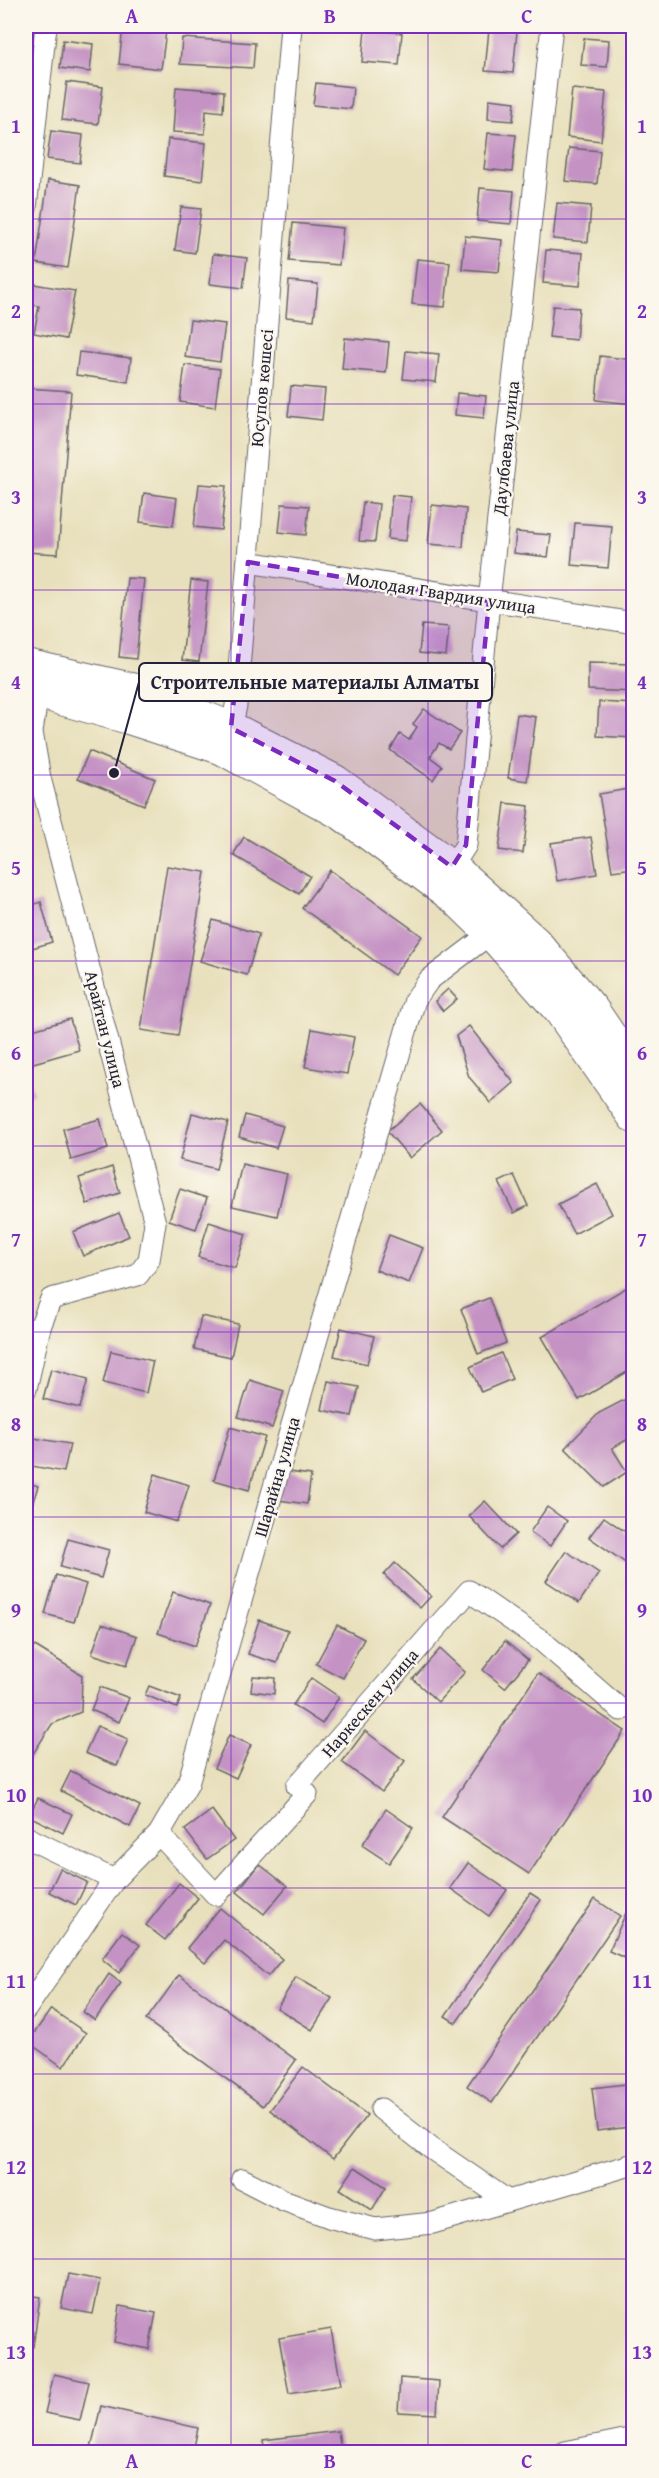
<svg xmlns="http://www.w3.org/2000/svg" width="659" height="2478" font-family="'Gentium Book Plus',serif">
  <rect width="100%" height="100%" fill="#fbf7ec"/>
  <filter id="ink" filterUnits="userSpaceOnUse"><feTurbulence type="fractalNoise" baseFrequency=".0167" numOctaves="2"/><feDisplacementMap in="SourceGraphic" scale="12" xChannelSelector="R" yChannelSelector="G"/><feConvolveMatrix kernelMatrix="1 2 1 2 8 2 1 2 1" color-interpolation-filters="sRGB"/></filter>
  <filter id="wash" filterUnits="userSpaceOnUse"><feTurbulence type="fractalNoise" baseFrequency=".008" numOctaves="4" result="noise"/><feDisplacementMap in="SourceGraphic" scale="24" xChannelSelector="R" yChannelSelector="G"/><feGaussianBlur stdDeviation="1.35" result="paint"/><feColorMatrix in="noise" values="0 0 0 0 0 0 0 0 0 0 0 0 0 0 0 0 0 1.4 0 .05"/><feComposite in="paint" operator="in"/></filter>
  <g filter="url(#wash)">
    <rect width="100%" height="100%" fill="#e8e0bc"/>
    <g id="blocks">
      <g fill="#c493c4">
        <polygon points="123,26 166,31 161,69 119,64"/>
        <polygon points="365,29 402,33 399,65 362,62"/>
        <polygon points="489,29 517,31 513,73 485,71"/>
        <polygon points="182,38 255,43 253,68 180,64"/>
        <polygon points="584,38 609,40 607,67 581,65"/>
        <polygon points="63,40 93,44 90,72 60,68"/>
        <polygon points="67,82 103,87 98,124 62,120"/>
        <polygon points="316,83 353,87 351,109 313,105"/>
        <polygon points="176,87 224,91 223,112 206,110 205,134 173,132"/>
        <polygon points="572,89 606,92 601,141 567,137"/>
        <polygon points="489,99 515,102 513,121 488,119"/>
        <polygon points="51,131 83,135 80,163 47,159"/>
        <polygon points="488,133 516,135 512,172 484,169"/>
        <polygon points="168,139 206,143 202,181 164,176"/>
        <polygon points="569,148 600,151 597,184 565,181"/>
        <polygon points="48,180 80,185 68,268 36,263"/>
        <polygon points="480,188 514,191 511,224 477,221"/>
        <polygon points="557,203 591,206 588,242 553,239"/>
        <polygon points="181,207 201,209 195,253 175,250"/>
        <polygon points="293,223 343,228 339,265 289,261"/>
        <polygon points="465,236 502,240 499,272 462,269"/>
        <polygon points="546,250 583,253 580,286 543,283"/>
        <polygon points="213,254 247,258 243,288 210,284"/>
        <polygon points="417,259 450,262 445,307 412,304"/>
        <polygon points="289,281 318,284 314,320 286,317"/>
        <polygon points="28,283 75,291 66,339 34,333 39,306 26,304"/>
        <polygon points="553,306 579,308 576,340 549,337"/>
        <polygon points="190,320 225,324 220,362 185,357"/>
        <polygon points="345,338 389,342 386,373 342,369"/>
        <polygon points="406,351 439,354 436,382 403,379"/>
        <polygon points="79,352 131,358 128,382 76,375"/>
        <polygon points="600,356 634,360 634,404 596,400"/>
        <polygon points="185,365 220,369 215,407 180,402"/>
        <polygon points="291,386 325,389 322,420 288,416"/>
        <polygon points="26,388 71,391 58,554 26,552"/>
        <polygon points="457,393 486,396 484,418 455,415"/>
        <polygon points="199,484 226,486 221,530 194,527"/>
        <polygon points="144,493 177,498 173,526 140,522"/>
        <polygon points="392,495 411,497 406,541 388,539"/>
        <polygon points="363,502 379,504 375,542 359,541"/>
        <polygon points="282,504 309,506 306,535 279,532"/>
        <polygon points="432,505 466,509 463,547 428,544"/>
        <polygon points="575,523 612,526 608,568 571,565"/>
        <polygon points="516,532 551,535 548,557 514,553"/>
        <polygon points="127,578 144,579 136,659 119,657"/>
        <polygon points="191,580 208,582 199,662 182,660"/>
        <polygon points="422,625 449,627 446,656 419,653"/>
        <polygon points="588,663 634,664 634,692 588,690"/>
        <polygon points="599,702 634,704 634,738 597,736"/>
        <polygon points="424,709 460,733 449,749 439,743 430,757 442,766 433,780 390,750 400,734 409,740 417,727 413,724"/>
        <polygon points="517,714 536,717 527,781 508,778"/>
        <polygon points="89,751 155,779 144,805 78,778"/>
        <polygon points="634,788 634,868 612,871 599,794"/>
        <polygon points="505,803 529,806 523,853 499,850"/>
        <polygon points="244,837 310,876 299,894 233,855"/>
        <polygon points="591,837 597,874 557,881 551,843"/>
        <polygon points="167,866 205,872 178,1036 141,1030"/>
        <polygon points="330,870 422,936 394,975 302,908"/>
        <polygon points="41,902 52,942 26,950 26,907"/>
        <polygon points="213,920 259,934 247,975 200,961"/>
        <polygon points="448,989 457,999 443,1011 435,1001"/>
        <polygon points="70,1019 79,1050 30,1064 26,1047 26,1032"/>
        <polygon points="469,1026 514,1083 491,1103 469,1077 456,1036"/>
        <polygon points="312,1029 354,1037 347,1074 305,1067"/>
        <polygon points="26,1079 29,1079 33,1093 26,1096"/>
        <polygon points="420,1104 442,1130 410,1158 387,1131"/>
        <polygon points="192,1113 228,1122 216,1169 180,1160"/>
        <polygon points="245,1115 283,1126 276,1148 239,1137"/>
        <polygon points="100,1119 108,1149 71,1160 63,1129"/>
        <polygon points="242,1164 287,1174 277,1216 232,1206"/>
        <polygon points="112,1167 120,1193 87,1204 79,1178"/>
        <polygon points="514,1175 528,1206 514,1213 499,1182"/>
        <polygon points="597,1184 612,1214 574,1234 558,1204"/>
        <polygon points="180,1189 207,1198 196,1229 169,1220"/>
        <polygon points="119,1213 129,1236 83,1256 73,1232"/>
        <polygon points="209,1222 246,1234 235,1268 198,1257"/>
        <polygon points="389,1235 423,1248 409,1283 376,1270"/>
        <polygon points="634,1283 634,1368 579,1400 542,1337"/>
        <polygon points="489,1298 506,1343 478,1354 461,1309"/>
        <polygon points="201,1316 238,1324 231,1357 194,1349"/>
        <polygon points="341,1328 374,1336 367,1364 334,1356"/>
        <polygon points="111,1351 153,1361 146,1393 103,1383"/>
        <polygon points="501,1353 512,1379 481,1392 470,1367"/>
        <polygon points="51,1369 88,1379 80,1408 43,1399"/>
        <polygon points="250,1380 284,1391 272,1428 238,1417"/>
        <polygon points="328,1381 359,1387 352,1416 322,1410"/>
        <polygon points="634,1395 634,1436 612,1448 627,1472 604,1487 565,1448 599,1413"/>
        <polygon points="230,1427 265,1437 249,1490 214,1480"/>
        <polygon points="28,1437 70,1444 64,1472 26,1465"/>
        <polygon points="281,1471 311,1475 307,1504 278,1500"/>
        <polygon points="155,1474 189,1485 177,1522 144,1512"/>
        <polygon points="26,1482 38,1486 33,1502 26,1500"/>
        <polygon points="485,1501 516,1534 500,1549 469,1516"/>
        <polygon points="547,1507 567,1521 550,1546 530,1532"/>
        <polygon points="604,1517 634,1538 634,1569 589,1537"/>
        <polygon points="68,1539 109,1550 101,1578 60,1567"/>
        <polygon points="566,1551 599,1573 579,1603 546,1581"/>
        <polygon points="26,1561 32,1563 27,1598 26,1598"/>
        <polygon points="395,1563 431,1596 420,1608 384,1575"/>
        <polygon points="56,1575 86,1584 74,1622 45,1614"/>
        <polygon points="173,1592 210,1605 195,1646 158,1633"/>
        <polygon points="259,1620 288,1630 277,1663 248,1654"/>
        <polygon points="102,1624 137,1636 127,1665 92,1654"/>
        <polygon points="337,1625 364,1639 343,1678 316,1664"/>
        <polygon points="505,1641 528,1660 505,1688 483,1670"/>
        <polygon points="35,1646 82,1675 81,1712 52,1724 26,1765 26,1655"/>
        <polygon points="440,1649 465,1672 438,1702 413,1679"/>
        <polygon points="538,1673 625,1731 529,1874 442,1817"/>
        <polygon points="253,1676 275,1678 274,1694 251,1691"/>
        <polygon points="311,1678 339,1697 322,1724 293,1705"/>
        <polygon points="149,1686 181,1698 177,1708 145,1695"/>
        <polygon points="100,1687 129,1698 119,1722 91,1710"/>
        <polygon points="97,1726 128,1739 117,1766 85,1753"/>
        <polygon points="365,1731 405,1761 382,1792 342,1762"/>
        <polygon points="229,1735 251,1745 236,1778 214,1768"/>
        <polygon points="71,1771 140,1806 130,1827 61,1791"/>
        <polygon points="38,1798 72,1814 63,1833 29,1816"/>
        <polygon points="386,1809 413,1828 389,1863 362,1845"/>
        <polygon points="212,1810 234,1840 207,1859 185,1830"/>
        <polygon points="468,1863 507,1890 489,1916 450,1888"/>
        <polygon points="259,1864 287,1886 264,1914 237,1892"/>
        <polygon points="60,1869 87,1882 76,1905 49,1892"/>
        <polygon points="179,1883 198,1898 165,1940 146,1925"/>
        <polygon points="530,1893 541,1900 456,2023 445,2016"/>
        <polygon points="595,1899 620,1916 492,2103 467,2086"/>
        <polygon points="220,1908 282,1959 268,1976 224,1940 205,1963 187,1948"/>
        <polygon points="626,1913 634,1916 634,1962 609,1951"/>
        <polygon points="122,1932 140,1945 119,1973 102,1959"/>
        <polygon points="109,1974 121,1983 95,2020 83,2012"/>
        <polygon points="179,1975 296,2060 263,2106 146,2020"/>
        <polygon points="296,1977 332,1998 312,2030 277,2008"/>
        <polygon points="51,2009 86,2033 63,2067 28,2042"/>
        <polygon points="303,2067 367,2115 333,2159 270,2110"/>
        <polygon points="625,2084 630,2127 597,2131 592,2088"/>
        <polygon points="355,2167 386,2187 372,2210 340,2189"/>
        <polygon points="68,2274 100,2280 93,2314 61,2308"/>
        <polygon points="26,2295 40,2297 33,2347 26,2346"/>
        <polygon points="120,2306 156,2313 149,2349 114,2342"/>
        <polygon points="331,2329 341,2385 289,2394 279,2338"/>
        <polygon points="54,2374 89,2382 80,2420 45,2413"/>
        <polygon points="400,2378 439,2381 437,2414 398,2412"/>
        <polygon points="101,2406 198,2428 193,2452 90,2452"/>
        <polygon points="338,2431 341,2452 265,2452 263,2440"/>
      </g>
    </g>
  </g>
  <g filter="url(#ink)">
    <use href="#blocks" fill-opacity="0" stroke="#676468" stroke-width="1.5"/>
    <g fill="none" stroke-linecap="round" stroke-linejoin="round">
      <defs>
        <g id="minor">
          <polyline points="26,208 46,26"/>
          <polyline points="248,562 634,623"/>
          <polyline points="226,740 231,728 236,706 291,26"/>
          <polyline points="452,867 466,845 489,601 552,26"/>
          <polyline points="26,1332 40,1327 51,1299 138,1275 149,1260 155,1223 40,778 32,732 38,692"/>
          <polyline points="26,1389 40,1327"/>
          <polyline points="159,1834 216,1895 307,1794 297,1786 469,1591 542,1641 621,1710"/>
          <polyline points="26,1837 114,1880"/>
          <polyline points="26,2009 114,1880 159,1834 188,1784 415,1000 429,980 491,933"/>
          <polyline points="242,2179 283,2200 329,2217 375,2229 433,2223 508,2201 432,2149 381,2109"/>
          <polyline points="508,2201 634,2164"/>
          <polyline points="565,2452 634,2438"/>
        </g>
        <g id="highway">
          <polyline points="26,665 132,689 231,728 335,781 452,867 535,942 592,1009 634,1071"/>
          <polyline points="26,689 129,718 221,748 342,814 456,899 491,933 561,1012 634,1117"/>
        </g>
      </defs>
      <use href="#minor" stroke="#676468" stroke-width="23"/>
      <use href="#highway" stroke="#676468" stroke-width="34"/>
      <use href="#minor" stroke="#fff" stroke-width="21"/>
      <use href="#highway" stroke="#fff" stroke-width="32"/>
    </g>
  </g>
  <path fill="#7b2cbf" fill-opacity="0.2" stroke="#7b2cbf" stroke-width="4.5" stroke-dasharray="12 8" stroke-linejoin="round" d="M248,562L489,601L466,845L452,867L335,781L231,728Z"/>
  <path fill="none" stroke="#7b2cbf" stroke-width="1.5" stroke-opacity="0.55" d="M231,26V2452M428,26V2452M26,219H634M26,404H634M26,590H634M26,775H634M26,961H634M26,1146H634M26,1332H634M26,1517H634M26,1703H634M26,1888H634M26,2074H634M26,2259H634"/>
  <g text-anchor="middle" stroke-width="4.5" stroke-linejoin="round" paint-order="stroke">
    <g font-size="18" fill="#22223b" stroke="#fbf7ec">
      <text transform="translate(262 388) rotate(-85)" y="6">Юсупов көшесі</text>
      <text transform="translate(506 448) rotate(-84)" y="6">Даулбаева улица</text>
      <text transform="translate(441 593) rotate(9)" y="6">Молодая Гвардия улица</text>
      <text transform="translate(105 1029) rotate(76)" y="6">Арайтан улица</text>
      <text transform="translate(277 1477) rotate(-74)" y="6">Шарайна улица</text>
      <text transform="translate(370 1703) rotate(-49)" y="6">Наркескен улица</text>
    </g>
  </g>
  <path fill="none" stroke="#22223b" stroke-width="2" d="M114 773L139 682"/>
  <circle fill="#22223b" stroke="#fbf7ec" stroke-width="2" cx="114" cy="773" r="6"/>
  <rect fill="#fbf7ec" stroke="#22223b" stroke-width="2" x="139" y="663" width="353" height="38" rx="6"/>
  <g font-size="20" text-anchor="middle" font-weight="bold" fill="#22223b">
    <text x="315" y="689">Строительные материалы Алматы</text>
  </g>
  <rect width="659" height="2478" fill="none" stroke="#fbf7ec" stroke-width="66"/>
  <rect x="33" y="33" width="593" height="2412" fill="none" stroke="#7b2cbf" stroke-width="2"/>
  <g font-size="20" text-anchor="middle" font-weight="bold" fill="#7b2cbf">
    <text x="132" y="23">A</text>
    <text x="330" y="23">B</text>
    <text x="527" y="23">C</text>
    <text x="16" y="133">1</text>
    <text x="642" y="133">1</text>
    <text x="16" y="318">2</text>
    <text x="642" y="318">2</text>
    <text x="16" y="504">3</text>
    <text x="642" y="504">3</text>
    <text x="16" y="689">4</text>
    <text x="642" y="689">4</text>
    <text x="16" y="875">5</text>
    <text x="642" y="875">5</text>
    <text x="16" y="1060">6</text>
    <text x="642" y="1060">6</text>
    <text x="16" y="1246">7</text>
    <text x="642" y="1246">7</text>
    <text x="16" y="1431">8</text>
    <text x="642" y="1431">8</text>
    <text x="16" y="1617">9</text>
    <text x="642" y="1617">9</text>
    <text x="16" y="1802">10</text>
    <text x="642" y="1802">10</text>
    <text x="16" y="1988">11</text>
    <text x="642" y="1988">11</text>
    <text x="16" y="2174">12</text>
    <text x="642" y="2174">12</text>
    <text x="16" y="2359">13</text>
    <text x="642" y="2359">13</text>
    <text x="132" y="2468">A</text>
    <text x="330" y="2468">B</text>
    <text x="527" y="2468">C</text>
  </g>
</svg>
